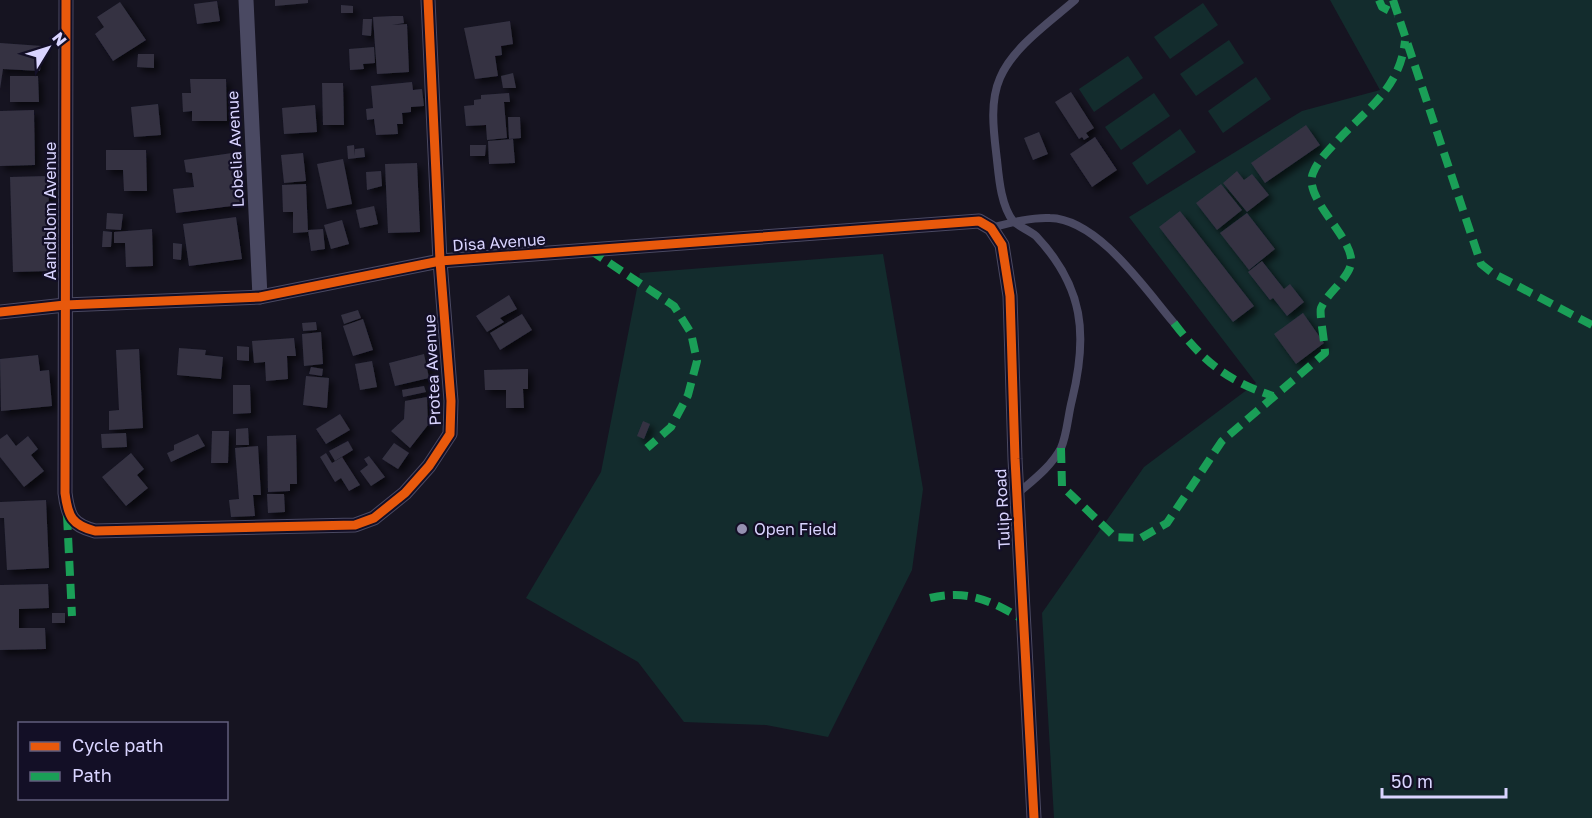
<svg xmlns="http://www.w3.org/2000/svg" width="1592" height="818" font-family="'Golos Text',sans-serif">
  <defs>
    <filter id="shadow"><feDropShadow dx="4.5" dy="4.5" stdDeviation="3" flood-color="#0009"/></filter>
  </defs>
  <rect width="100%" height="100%" fill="#161421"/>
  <g fill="#132c2d">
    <polygon points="1330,0 1592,0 1592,818 1054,818 1042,613 1144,467 1256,383 1129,217 1302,111 1380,90"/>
    <polygon points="1203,3 1218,25 1170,59 1154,37"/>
    <polygon points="1229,40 1244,63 1196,96 1180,74"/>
    <polygon points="1128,56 1143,78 1094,112 1079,89"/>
    <polygon points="1256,77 1271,99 1223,133 1208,111"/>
    <polygon points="1154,93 1170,116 1121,150 1105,127"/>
    <polygon points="1180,129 1196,152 1147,185 1132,163"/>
    <polygon points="883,254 923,489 912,570 828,737 766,725 684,722 638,662 526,598 601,472 640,273"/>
  </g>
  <g fill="#343243" filter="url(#shadow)">
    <polygon points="275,0 308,0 308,3 275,6"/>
    <polygon points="217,1 220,21 197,24 194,4"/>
    <polygon points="120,2 146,40 113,61 95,34 104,27 97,17"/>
    <polygon points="341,5 353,6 353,13 341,13"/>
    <polygon points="393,16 403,16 404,23 392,25 407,24 409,72 377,74 373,17"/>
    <polygon points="363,19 372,19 371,36 362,35"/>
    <polygon points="510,21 513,44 501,46 502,55 495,56 498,76 475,79 464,28"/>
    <polygon points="0,43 42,46 40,71 3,69 0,89"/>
    <polygon points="374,47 375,63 363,64 364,69 350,70 349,49"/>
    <polygon points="138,54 154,54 154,68 137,67"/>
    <polygon points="513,73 516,88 503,88 501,76"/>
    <polygon points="10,76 38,76 39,102 10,102"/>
    <polygon points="190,79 226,79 227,121 192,121 192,111 183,112 182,93 191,93"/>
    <polygon points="412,82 413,90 422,89 424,106 411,107 411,112 402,113 403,124 397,124 398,134 376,135 374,119 367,120 366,109 373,108 371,86"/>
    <polygon points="322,83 343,83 344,125 323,125"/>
    <polygon points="1071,92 1094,128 1086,133 1089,137 1084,140 1082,137 1079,139 1055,102"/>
    <polygon points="509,93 510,102 504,102 507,138 487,140 486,125 466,126 464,106 474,105 474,100 481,99 481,95"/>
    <polygon points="158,104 161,135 134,137 131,107"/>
    <polygon points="315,105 317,132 284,134 282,108"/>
    <polygon points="34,110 35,165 0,166 0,111"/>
    <polygon points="508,117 520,117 521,138 509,139"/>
    <polygon points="1306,125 1320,145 1265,183 1251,163"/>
    <polygon points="1039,132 1048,154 1033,160 1024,138"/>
    <polygon points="1095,137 1117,170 1092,187 1070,154"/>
    <polygon points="513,139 515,163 489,164 488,141"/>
    <polygon points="354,145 355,156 355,149 364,148 365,157 348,159 347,146"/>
    <polygon points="470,145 486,145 485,156 470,156"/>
    <polygon points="106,150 146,150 147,191 124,191 123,170 106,170"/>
    <polygon points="232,153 240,205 176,213 173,189 194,187 192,173 186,172 184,160"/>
    <polygon points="303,153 306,181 284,183 281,155"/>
    <polygon points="343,159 352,204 327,209 317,164"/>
    <polygon points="417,163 420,232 388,233 385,164"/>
    <polygon points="381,171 382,186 367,190 366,172"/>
    <polygon points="1237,171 1244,180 1252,174 1269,195 1247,212 1223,183"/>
    <polygon points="48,176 51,271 13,272 10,177"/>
    <polygon points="306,184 308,232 293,233 293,212 283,212 282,185"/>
    <polygon points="1221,184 1242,210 1217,230 1196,203"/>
    <polygon points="374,206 378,224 360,228 356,210"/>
    <polygon points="1180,211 1254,306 1233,322 1159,227"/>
    <polygon points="107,213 123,214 121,230 106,229"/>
    <polygon points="1247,213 1275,249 1249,270 1220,233"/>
    <polygon points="236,217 242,259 189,266 183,224"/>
    <polygon points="342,220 349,244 331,249 324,225"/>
    <polygon points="152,229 153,266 126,267 125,243 114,243 114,232"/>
    <polygon points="323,229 325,249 311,251 308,230"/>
    <polygon points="103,231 112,232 111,247 102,247"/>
    <polygon points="173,243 182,244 181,260 173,259"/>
    <polygon points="1262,261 1284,289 1290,284 1304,302 1287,316 1273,298 1270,300 1248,272"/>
    <polygon points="509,295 517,309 500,318 504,322 487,332 476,316"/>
    <polygon points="358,310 361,318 344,324 341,315"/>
    <polygon points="1303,313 1324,343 1296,364 1274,334"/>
    <polygon points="522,314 532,330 500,350 490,333"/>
    <polygon points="363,319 373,350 353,356 343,326"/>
    <polygon points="316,322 317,330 303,331 302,323"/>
    <polygon points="321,332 323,364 304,366 302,334"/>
    <polygon points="294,338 296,356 287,356 288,379 266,381 265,362 254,363 252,341"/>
    <polygon points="237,346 249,347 249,361 237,360"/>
    <polygon points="179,348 206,350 205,355 223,357 221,379 177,375"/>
    <polygon points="139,349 143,428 109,430 109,411 119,410 116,350"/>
    <polygon points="424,354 429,378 395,386 389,363"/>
    <polygon points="38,355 40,371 49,370 52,406 1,411 0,359"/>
    <polygon points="372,361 377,387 360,390 355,364"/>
    <polygon points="311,367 323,369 322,376 309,374"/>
    <polygon points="528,369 528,389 523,389 524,408 506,408 506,390 485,390 484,370"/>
    <polygon points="306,376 329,378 327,408 303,405"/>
    <polygon points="233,385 250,385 251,413 233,414"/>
    <polygon points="424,386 426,392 403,397 402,390"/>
    <polygon points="427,397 428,425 410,448 391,431 404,419 405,401"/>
    <polygon points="340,414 350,430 326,444 316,429"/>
    <polygon points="643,421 650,424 644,439 637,436"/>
    <polygon points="248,428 249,445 236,445 236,429"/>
    <polygon points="212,431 229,431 228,463 211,463"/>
    <polygon points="126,433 127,447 102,448 101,434"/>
    <polygon points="7,434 16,446 28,436 38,449 31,455 44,471 24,487 0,457 0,439"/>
    <polygon points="198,434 205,446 171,462 167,453 174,450 174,445"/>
    <polygon points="296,435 297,484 290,484 290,491 268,492 267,436"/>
    <polygon points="348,441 353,450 335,461 329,451"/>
    <polygon points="394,443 409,453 398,469 382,459"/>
    <polygon points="258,446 261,495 253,495 255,516 231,517 229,500 239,499 235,448"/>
    <polygon points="131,453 144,469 137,475 148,488 126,506 102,477"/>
    <polygon points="326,453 332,463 342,457 360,485 349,491 341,478 335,482 320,457"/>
    <polygon points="369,456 385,477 371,486 360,471 368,465 364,459"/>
    <polygon points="267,494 284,494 285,512 268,513"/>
    <polygon points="46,500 49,568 7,570 4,518 0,518 0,502"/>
    <polygon points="48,584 49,608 19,609 19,628 45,628 46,649 0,650 0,585"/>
    <rect x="52" y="613" width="13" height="10"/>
  </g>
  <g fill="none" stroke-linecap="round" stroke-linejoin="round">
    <g stroke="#4a4962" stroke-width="8">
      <path d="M991,228C1010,223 1031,217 1050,218C1098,219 1145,289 1174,323"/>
      <path d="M1017,494C1032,481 1051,467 1061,448C1067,435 1068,415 1072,400C1088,335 1084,287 1036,236C1029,230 1019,227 1013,221C1001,205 999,179 997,160C994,134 989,103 1000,78C1013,47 1050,22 1075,0"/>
    </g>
    <g stroke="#4a4962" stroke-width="15">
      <path d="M66,0L65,493C68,517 72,525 95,531L355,525L374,518L405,493L429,466L450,434L451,401L440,261L428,0"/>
      <polyline points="246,0 260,297"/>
      <polyline points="0,312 65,305 260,297 440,261 979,221 991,228 1002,245 1010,296 1015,459 1034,818"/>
    </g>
    <g stroke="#1a9f57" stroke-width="8" stroke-dasharray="15 8" stroke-linecap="butt">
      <polyline points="1379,0 1382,7 1396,14"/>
      <polyline points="1393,0 1481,264 1491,272 1592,325"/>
      <polyline points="590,250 674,306 691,333 697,361 688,395 671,427 647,448"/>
      <path d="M1174,323C1203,361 1227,381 1273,396"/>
      <path d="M1061,448L1062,486L1115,537L1141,538L1167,523L1222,441L1325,353C1325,343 1319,313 1321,308C1328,291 1354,275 1351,258C1348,233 1303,197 1313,173C1318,160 1329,150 1338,140C1368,108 1400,88 1405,41"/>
      <polyline points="67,515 72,616"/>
      <path d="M930,598C969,589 991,601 1024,620"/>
    </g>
    <defs>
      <g id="cycleway">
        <path d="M66,0L65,493C68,517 72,525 95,531L355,525L374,518L405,493L429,466L450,434L451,401L440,261L428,0"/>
        <polyline points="0,312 65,305 260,297 440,261 979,221 991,228 1002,245 1010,296 1015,459 1034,818"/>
      </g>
    </defs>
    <use href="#cycleway" stroke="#130f26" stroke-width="13"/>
    <use href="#cycleway" stroke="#e8590c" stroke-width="9"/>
  </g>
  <circle fill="#9591b1" stroke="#130f26" stroke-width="2" cx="742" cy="529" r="6"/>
  <g text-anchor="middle" stroke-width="4.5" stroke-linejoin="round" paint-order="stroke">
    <g font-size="16" fill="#d9d4ff" stroke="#130f26">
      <text transform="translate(235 149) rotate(-93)" y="6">Lobelia Avenue</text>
      <text transform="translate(50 211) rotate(-90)" y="6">Aandblom Avenue</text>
      <text transform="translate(499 242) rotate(-4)" y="6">Disa Avenue</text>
      <text transform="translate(432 370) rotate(-93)" y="6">Protea Avenue</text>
      <text transform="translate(1002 509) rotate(-93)" y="6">Tulip Road</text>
    </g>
    <g font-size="16" fill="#d9d4ff" stroke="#130f26" text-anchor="start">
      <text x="754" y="535">Open Field</text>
    </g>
  </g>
  <rect x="18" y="722" width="210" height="78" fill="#130f26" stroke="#625e7d" stroke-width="1.5"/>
  <rect x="30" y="742" width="30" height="9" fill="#e8590c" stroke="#625e7d" stroke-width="1.5"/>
  <text x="72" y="752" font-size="18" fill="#d9d4ff">Cycle path</text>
  <rect x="30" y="772" width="30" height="9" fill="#1a9f57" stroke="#625e7d" stroke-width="1.5"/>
  <text x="72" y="782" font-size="18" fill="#d9d4ff">Path</text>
  <g transform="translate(48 48) rotate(52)" stroke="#130f26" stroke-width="4.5" paint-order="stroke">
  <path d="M0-4.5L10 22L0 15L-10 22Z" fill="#d9d4ff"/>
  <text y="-9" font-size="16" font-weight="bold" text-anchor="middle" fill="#d9d4ff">N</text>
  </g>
  <path d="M1382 788v9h124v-9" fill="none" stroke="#d9d4ff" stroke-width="3"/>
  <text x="1391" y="788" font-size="18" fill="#d9d4ff" stroke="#130f26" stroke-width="4.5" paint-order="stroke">50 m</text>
</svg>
